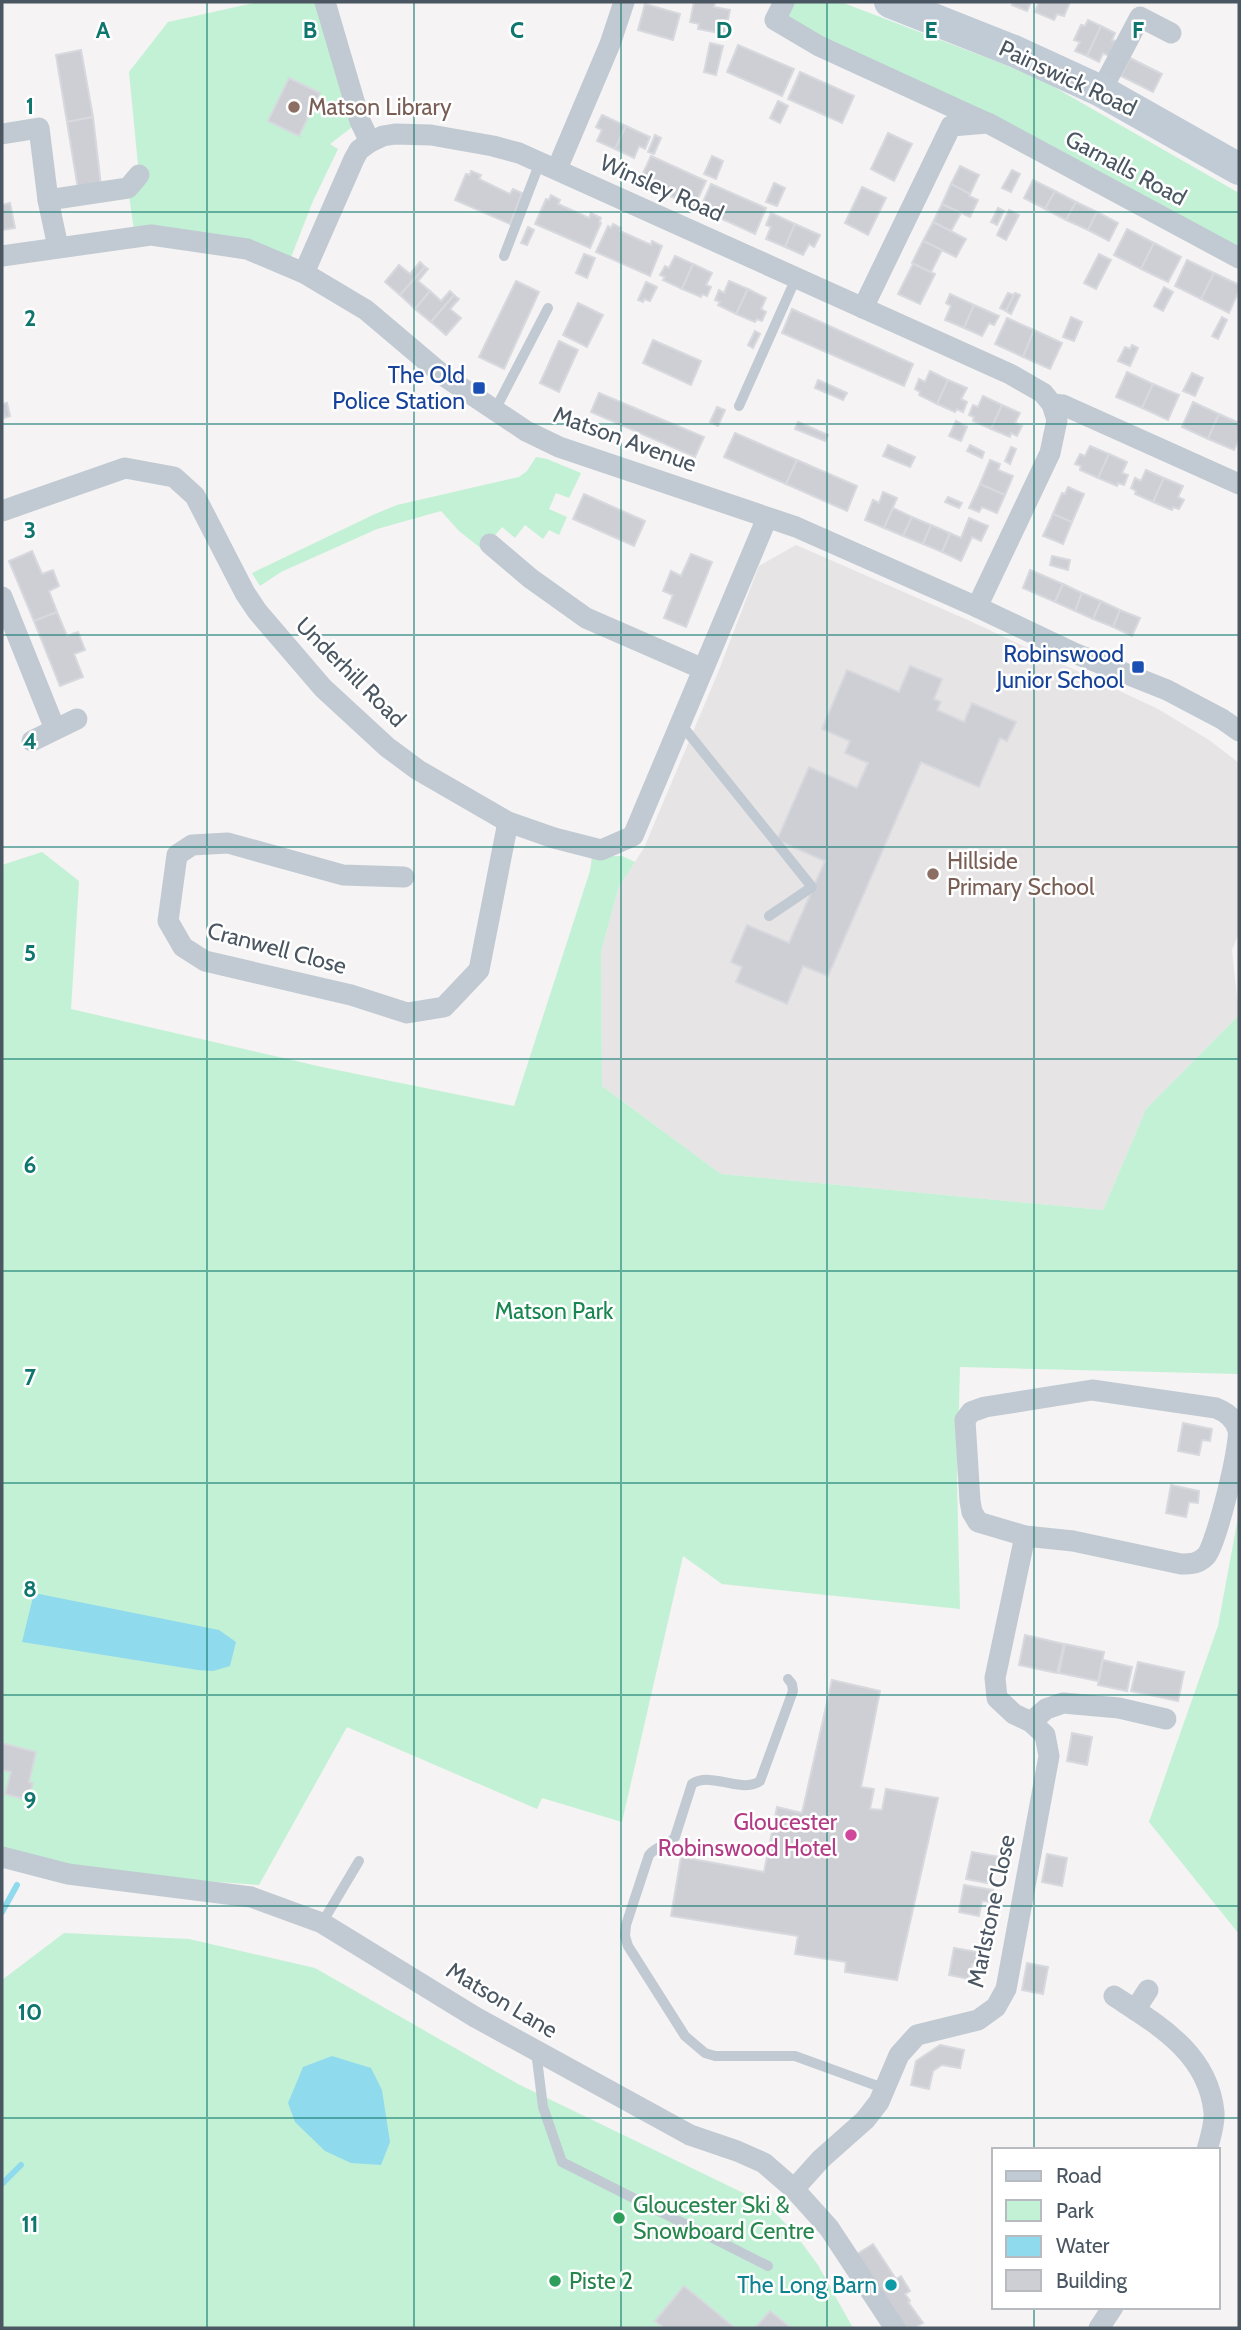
<svg xmlns="http://www.w3.org/2000/svg" width="1241" height="2330" font-family="Cabin,sans-serif">
  <rect width="100%" height="100%" fill="#f5f3f3"/>
  <polygon fill="#e6e4e5" points="796,545 970,621 1158,709 1209,740 1239,763 1239,933 1232,950 1239,1015 1146,1109 1103,1210 721,1174 602,1086 601,952 619,886 644,848 717,675 759,566"/>
  <g fill="#c3f1d5">
    <polygon points="258,2 325,2 360,121 330,144 338,149 313,201 288,265 135,237 128,189 139,175 129,72 168,22"/>
    <polygon points="786,2 841,2 1003,64 1047,83 1239,193 1239,258 775,20"/>
    <polygon points="536,457 547,459 581,473 569,498 556,493 549,509 567,517 559,535 549,530 543,539 525,525 515,538 502,527 483,550 459,531 441,511 377,529 281,572 260,586 252,573 375,514 397,505 519,477 527,471"/>
    <polygon points="42,852 79,881 71,1009 322,1067 514,1106 590,871 592,856 622,856 635,862 619,886 601,952 602,1086 721,1174 1103,1210 1146,1109 1239,1015 1239,1374 960,1367 957,1482 960,1609 722,1584 683,1556 622,1822 542,1798 537,1809 347,1727 259,1885 68,1871 2,1853 2,865"/>
    <polygon points="1239,1512 1239,1934 1149,1822 1218,1626"/>
    <polygon points="64,1933 189,1939 315,1968 518,2084 766,2204 793,2231 818,2265 853,2328 2,2328 2,1980"/>
  </g>
  <g fill="#90daee">
    <polygon points="34,1593 219,1630 236,1642 230,1666 213,1671 198,1670 22,1642"/>
    <polygon points="332,2056 371,2068 382,2090 390,2142 381,2165 351,2163 325,2151 295,2122 288,2103 303,2067"/>
  </g>
  <g fill="none" stroke-linecap="round" stroke-linejoin="round">
    <g stroke="#90daee" stroke-width="6">
      <polyline points="2,1912 17,1885"/>
      <polyline points="2,2184 21,2165"/>
    </g>
  </g>
  <g fill="#cdcfd5" stroke="#d7d9de" stroke-width="2">
    <polygon points="694,2 715,2 714,7 730,10 725,34 698,29 699,24 690,22"/>
    <polygon points="1014,2 1031,2 1027,11 1012,5"/>
    <polygon points="1039,2 1070,2 1064,16 1057,14 1054,20 1035,12"/>
    <polygon points="645,4 680,14 673,40 638,30"/>
    <polygon points="1088,20 1101,26 1087,56 1075,51 1080,42 1074,40 1081,25 1085,26"/>
    <polygon points="1101,26 1115,33 1112,40 1116,41 1109,56 1103,53 1099,62 1087,56"/>
    <polygon points="710,43 723,46 716,75 704,72"/>
    <polygon points="738,45 794,69 782,96 727,72"/>
    <polygon points="81,50 93,117 67,122 56,55"/>
    <polygon points="1130,58 1162,74 1153,92 1121,76"/>
    <polygon points="800,72 854,96 842,123 788,99"/>
    <polygon points="289,78 320,93 299,136 268,121"/>
    <polygon points="778,101 788,106 780,123 770,118"/>
    <polygon points="602,115 626,126 615,149 597,141 602,130 596,127"/>
    <polygon points="93,117 101,186 78,189 67,122"/>
    <polygon points="626,126 650,137 645,149 639,146 634,158 615,149"/>
    <polygon points="888,133 912,144 894,181 871,169"/>
    <polygon points="655,135 661,138 654,154 648,152"/>
    <polygon points="651,156 706,181 694,207 639,182"/>
    <polygon points="712,156 723,161 716,179 704,174"/>
    <polygon points="960,166 979,175 970,194 951,184"/>
    <polygon points="1012,170 1020,174 1011,192 1002,188"/>
    <polygon points="471,171 481,175 479,179 510,194 513,189 522,193 510,224 455,200 466,174 470,175"/>
    <polygon points="1033,180 1055,191 1045,209 1024,198"/>
    <polygon points="774,183 785,188 777,206 766,202"/>
    <polygon points="711,184 766,208 755,234 700,209"/>
    <polygon points="951,184 970,194 969,196 978,200 970,217 942,204"/>
    <polygon points="862,187 886,198 868,235 845,223"/>
    <polygon points="1055,191 1076,202 1066,220 1045,209"/>
    <polygon points="551,195 560,200 558,204 589,218 591,213 601,218 599,222 601,223 590,248 535,224 546,199 549,200"/>
    <polygon points="1076,202 1097,212 1088,230 1066,220"/>
    <polygon points="10,203 15,228 2,230 2,205"/>
    <polygon points="942,204 961,213 951,231 933,222"/>
    <polygon points="998,208 1004,211 997,225 991,222"/>
    <polygon points="1009,210 1019,215 1006,240 997,235"/>
    <polygon points="1097,212 1118,223 1109,241 1088,230"/>
    <polygon points="771,213 795,224 785,247 766,239 771,227 766,225"/>
    <polygon points="933,222 966,239 956,257 923,241"/>
    <polygon points="613,224 621,228 620,231 651,245 652,241 662,246 650,276 596,252 608,226 611,228"/>
    <polygon points="795,224 820,235 814,247 809,244 803,255 785,247"/>
    <polygon points="528,227 534,230 527,245 521,243"/>
    <polygon points="1127,229 1154,243 1141,269 1114,255"/>
    <polygon points="923,241 942,250 931,272 912,263"/>
    <polygon points="1154,243 1181,257 1168,282 1141,269"/>
    <polygon points="584,254 595,258 587,278 576,273"/>
    <polygon points="1099,254 1111,260 1096,289 1084,283"/>
    <polygon points="675,256 693,264 682,289 663,280 665,277 660,275 665,266 669,268"/>
    <polygon points="1187,260 1214,273 1201,299 1175,286"/>
    <polygon points="420,262 425,267 400,295 385,282 399,265 410,274"/>
    <polygon points="693,264 712,273 706,285 711,287 707,296 702,294 701,297 682,289"/>
    <polygon points="913,264 935,274 920,304 898,294"/>
    <polygon points="425,267 428,269 418,281 430,291 415,309 400,295"/>
    <polygon points="1214,273 1239,285 1239,290 1229,313 1201,299"/>
    <polygon points="516,281 539,292 504,369 479,357"/>
    <polygon points="729,281 748,289 736,314 718,305 720,302 715,300 719,290 724,293"/>
    <polygon points="646,282 657,287 650,301 644,299 643,302 638,300"/>
    <polygon points="1164,287 1173,292 1163,311 1154,306"/>
    <polygon points="748,289 766,298 761,309 766,312 762,321 757,319 755,322 736,314"/>
    <polygon points="430,291 441,301 450,291 454,295 431,322 415,309"/>
    <polygon points="1008,293 1014,295 1006,311 1000,308"/>
    <polygon points="1015,293 1020,295 1011,314 1006,311"/>
    <polygon points="950,294 974,305 964,328 945,320 951,306 946,303"/>
    <polygon points="454,295 459,299 450,309 461,318 446,335 431,322"/>
    <polygon points="578,303 603,315 587,347 563,335"/>
    <polygon points="974,305 999,316 994,325 989,323 982,336 964,328"/>
    <polygon points="792,309 913,364 904,386 782,333"/>
    <polygon points="1071,317 1082,322 1074,341 1063,337"/>
    <polygon points="1222,317 1227,320 1218,339 1212,336"/>
    <polygon points="1007,318 1034,330 1023,357 995,344"/>
    <polygon points="1034,330 1062,343 1050,369 1023,357"/>
    <polygon points="755,331 760,334 753,348 748,345"/>
    <polygon points="653,340 701,361 691,385 643,363"/>
    <polygon points="559,341 578,350 559,392 540,383"/>
    <polygon points="1132,345 1138,348 1130,366 1118,361 1125,347 1130,349"/>
    <polygon points="930,371 948,380 937,404 919,395 920,392 915,389 919,379 925,382"/>
    <polygon points="1127,372 1153,384 1142,408 1116,397"/>
    <polygon points="1192,373 1203,378 1195,396 1183,391"/>
    <polygon points="818,380 847,393 843,400 815,388"/>
    <polygon points="948,380 967,388 961,399 967,402 963,412 957,409 955,412 937,404"/>
    <polygon points="1153,384 1179,395 1168,420 1142,408"/>
    <polygon points="599,393 704,437 695,457 591,412"/>
    <polygon points="983,396 1002,405 991,429 973,421 974,417 969,415 973,405 978,407"/>
    <polygon points="1193,402 1219,414 1208,439 1182,427"/>
    <polygon points="7,403 10,416 4,418 2,404"/>
    <polygon points="1002,405 1020,413 1015,423 1022,426 1017,436 1011,433 1010,437 991,429"/>
    <polygon points="717,407 725,410 718,426 710,422"/>
    <polygon points="1219,414 1239,423 1239,439 1234,450 1208,439"/>
    <polygon points="956,421 967,427 961,441 949,436"/>
    <polygon points="798,422 828,435 825,441 795,429"/>
    <polygon points="735,433 797,460 786,484 724,457"/>
    <polygon points="888,445 915,457 910,467 883,456"/>
    <polygon points="970,445 984,452 982,458 967,451"/>
    <polygon points="1090,446 1109,454 1098,478 1080,470 1081,466 1075,464 1080,454 1085,456"/>
    <polygon points="1011,447 1016,449 1010,464 1005,461"/>
    <polygon points="1109,454 1127,462 1122,473 1128,475 1124,485 1118,483 1117,486 1098,478"/>
    <polygon points="797,460 857,486 847,511 786,484"/>
    <polygon points="990,460 1000,464 998,470 1013,476 1005,495 980,484"/>
    <polygon points="1146,470 1164,478 1153,502 1135,494 1136,491 1131,488 1135,478 1141,481"/>
    <polygon points="1164,478 1183,486 1178,497 1184,500 1179,509 1173,507 1172,510 1153,502"/>
    <polygon points="980,484 1005,495 997,513 982,507 979,512 969,508"/>
    <polygon points="1068,487 1084,494 1072,522 1053,514 1062,493 1065,494"/>
    <polygon points="883,492 897,498 884,528 865,520 873,500 879,503"/>
    <polygon points="584,494 645,521 634,546 573,519"/>
    <polygon points="948,497 962,503 959,508 945,502"/>
    <polygon points="893,508 912,517 903,536 884,528"/>
    <polygon points="1053,514 1072,522 1063,544 1043,536"/>
    <polygon points="912,517 931,525 923,544 903,536"/>
    <polygon points="969,518 988,526 981,541 972,537 961,561 942,552 950,533 961,538"/>
    <polygon points="931,525 950,533 942,552 923,544"/>
    <polygon points="32,551 42,574 53,570 59,586 49,591 57,612 34,621 9,561"/>
    <polygon points="691,554 712,562 686,627 664,618 673,595 663,591 671,571 681,576"/>
    <polygon points="1052,556 1070,560 1068,570 1050,565"/>
    <polygon points="1030,570 1063,584 1055,602 1023,588"/>
    <polygon points="1063,584 1082,593 1075,611 1055,602"/>
    <polygon points="1082,593 1101,601 1093,619 1075,611"/>
    <polygon points="1101,601 1120,610 1113,627 1093,619"/>
    <polygon points="1120,610 1140,618 1132,636 1113,627"/>
    <polygon points="57,612 67,636 78,632 85,650 74,654 83,677 60,686 34,621"/>
    <polygon points="910,666 942,679 934,699 941,702 937,710 964,722 972,703 1016,722 1007,741 1000,738 979,787 921,762 828,976 803,966 787,1004 736,982 742,967 731,962 747,925 789,943 825,861 777,840 809,767 857,788 868,763 845,753 850,741 822,729 847,670 899,692"/>
    <polygon points="1183,1423 1212,1429 1210,1441 1202,1440 1199,1455 1178,1451"/>
    <polygon points="1171,1485 1199,1491 1198,1503 1189,1502 1186,1517 1166,1513"/>
    <polygon points="1025,1635 1064,1644 1057,1673 1019,1665"/>
    <polygon points="1065,1644 1104,1652 1098,1681 1059,1673"/>
    <polygon points="1103,1660 1132,1667 1127,1691 1098,1685"/>
    <polygon points="1138,1662 1184,1672 1178,1701 1131,1691"/>
    <polygon points="832,1680 880,1691 861,1787 874,1789 870,1809 882,1810 886,1789 938,1798 897,1980 845,1972 846,1962 795,1954 798,1936 671,1916 681,1857 764,1872 777,1807 802,1813"/>
    <polygon points="1072,1733 1092,1737 1087,1765 1067,1761"/>
    <polygon points="2,1743 36,1752 29,1782 33,1783 28,1800 5,1794 11,1772 2,1770"/>
    <polygon points="972,1852 1000,1857 998,1869 990,1868 987,1883 966,1879"/>
    <polygon points="1047,1854 1067,1858 1062,1886 1042,1882"/>
    <polygon points="964,1885 993,1890 991,1902 982,1901 979,1916 959,1912"/>
    <polygon points="954,1948 983,1953 981,1965 972,1964 969,1979 949,1975"/>
    <polygon points="1027,1963 1048,1967 1043,1994 1022,1990"/>
    <polygon points="940,2045 964,2050 960,2068 942,2065 933,2071 929,2089 911,2085 916,2061"/>
    <polygon points="873,2244 896,2279 901,2276 910,2291 905,2294 910,2301 908,2302 923,2323 914,2328 903,2328 857,2254"/>
    <polygon points="684,2286 735,2328 664,2328 655,2321"/>
    <polygon points="770,2311 791,2328 755,2328"/>
  </g>
  <g fill="none" stroke-linecap="round" stroke-linejoin="round">
    <g stroke="#c1cad2" stroke-width="10">
      <polyline points="504,256 540,162"/>
      <polyline points="739,406 796,278"/>
      <polyline points="495,410 548,308"/>
      <polyline points="680,723 812,887 769,916"/>
      <path d="M788,1679L792,1684L793,1691L760,1781C743,1794 711,1771 692,1784L675,1837C669,1846 657,1845 649,1855L626,1925L625,1936L628,1946L685,2036L705,2053L715,2056H795L883,2088"/>
      <polyline points="322,1923 359,1861"/>
      <polyline points="536,2051 543,2107 562,2162 768,2266"/>
    </g>
    <g stroke="#c1cad2" stroke-width="21">
      <polyline points="325,2 360,121 370,142"/>
      <polyline points="784,2 775,20 819,46 985,122"/>
      <polyline points="1101,91 1140,17 1171,33"/>
      <polyline points="2,134 39,128 48,200 58,247"/>
      <polyline points="557,169 610,44 624,2"/>
      <polyline points="48,200 128,188 139,175"/>
      <polyline points="2,256 151,235 247,249 304,273 366,310 444,376 526,431 559,447 796,527 977,607 1074,653 1167,690 1222,719 1239,731"/>
      <polyline points="304,273 354,159 359,150 370,142 383,136 395,134 431,135 493,146 519,153 1010,374 1043,393 1052,404 1057,420 1050,453 977,607"/>
      <polyline points="863,308 951,126 988,123 1239,258"/>
      <polyline points="1052,404 1063,405 1239,484"/>
      <polyline points="2,511 125,468 174,477 195,496 245,593 257,611 323,688 387,747 418,770 508,822 554,838 601,850 633,836 767,518"/>
      <polyline points="490,544 530,578 586,618 703,669"/>
      <polyline points="2,597 55,729"/>
      <polyline points="32,741 77,719"/>
      <polyline points="404,877 343,875 228,843 192,845 177,855 168,921 183,947 205,961 351,995 407,1013 444,1007 479,970 508,822"/>
      <path d="M1092,1390L1216,1408C1226,1412 1235,1419 1238,1430C1241,1445 1216,1545 1206,1556C1198,1564 1191,1564 1181,1564L1073,1541L1025,1536L978,1522L972,1512L970,1501L965,1420L971,1412L985,1407Z"/>
      <polyline points="1031,1722 1046,1709 1063,1703 1119,1708 1166,1719"/>
      <polyline points="2,1857 68,1874 251,1897 322,1923 475,2017 690,2135 737,2151 764,2163 794,2189 829,2228 895,2328"/>
      <path d="M1114,1996C1158,2025 1208,2053 1214,2112C1215,2125 1210,2138 1207,2150"/>
      <polyline points="1135,2010 1148,1990"/>
      <polyline points="794,2189 821,2159 865,2120 879,2102 899,2055 917,2035 978,2020 996,2007 1006,1989 1049,1756 1045,1735 1031,1722 1014,1714 997,1698 995,1678 1025,1536"/>
      <polyline points="1099,2328 1113,2307"/>
    </g>
    <polyline stroke="#c1cbd6" stroke-width="32" points="890,2 1014,51 1101,91 1239,169"/>
  </g>
  <path fill="none" stroke="#0f766e" stroke-width="2" stroke-opacity="0.55" d="M207,2V2328M414,2V2328M621,2V2328M827,2V2328M1034,2V2150M2,212H1239M2,424H1239M2,635H1239M2,847H1239M2,1059H1239M2,1271H1239M2,1483H1239M2,1695H1239M2,1906H1239M2,2118H1239M1034,2307V2328"/>
  <g fill="#8d6e63" stroke="#fff" stroke-width="2.5">
    <circle cx="294" cy="107" r="7"/>
    <circle cx="933" cy="874" r="7"/>
  </g>
  <g fill="#1a4fb4" stroke="#fff" stroke-width="2.5">
    <rect x="472" y="381" width="14" height="14" rx="3.5"/>
    <rect x="1131" y="660" width="14" height="14" rx="3.5"/>
  </g>
  <circle fill="#d1479c" stroke="#fff" stroke-width="2.5" cx="851" cy="1835" r="7"/>
  <g fill="#2e9e5b" stroke="#fff" stroke-width="2.5">
    <circle cx="619" cy="2218" r="7"/>
    <circle cx="555" cy="2281" r="7"/>
  </g>
  <circle fill="#0f9aa8" stroke="#fff" stroke-width="2.5" cx="891" cy="2285" r="7"/>
  <g text-anchor="middle" stroke-width="5" stroke-linejoin="round" paint-order="stroke">
    <g font-size="23" fill="#4a5661" stroke="#fff">
      <text transform="translate(1068 78) rotate(25)" y="8">Painswick Road</text>
      <text transform="translate(1126 168) rotate(28)" y="8">Garnalls Road</text>
      <text transform="translate(662 188) rotate(24)" y="8">Winsley Road</text>
      <text transform="translate(625 439) rotate(20)" y="8">Matson Avenue</text>
      <text transform="translate(351 672) rotate(45)" y="8">Underhill Road</text>
      <text transform="translate(277 948) rotate(15)" y="8">Cranwell Close</text>
      <text transform="translate(991 1911) rotate(-78)" y="8">Marlstone Close</text>
      <text transform="translate(502 2000) rotate(31)" y="8">Matson Lane</text>
    </g>
    <g font-size="23" fill="#785e54" stroke="#fff" text-anchor="start">
      <text x="308" y="115">Matson Library</text>
      <text x="947" y="869">Hillside<tspan x="947" dy="26">Primary School</tspan></text>
    </g>
    <g font-size="23" fill="#164399" stroke="#fff" text-anchor="end">
      <text x="465" y="383">The Old<tspan x="465" dy="26">Police Station</tspan></text>
      <text x="1124" y="662">Robinswood<tspan x="1124" dy="26">Junior School</tspan></text>
    </g>
    <g font-size="23" fill="#17864f" stroke="#fff">
      <text x="554" y="1319">Matson Park</text>
    </g>
    <g font-size="23" fill="#b23c85" stroke="#fff" text-anchor="end">
      <text x="837" y="1830">Gloucester<tspan x="837" dy="26">Robinswood Hotel</tspan></text>
    </g>
    <g font-size="23" fill="#27864d" stroke="#fff" text-anchor="start">
      <text x="633" y="2213">Gloucester Ski &amp;<tspan x="633" dy="26">Snowboard Centre</tspan></text>
      <text x="569" y="2289">Piste 2</text>
    </g>
    <g font-size="23" fill="#0d838f" stroke="#fff" text-anchor="end">
      <text x="877" y="2293">The Long Barn</text>
    </g>
  </g>
  <g font-size="23" text-anchor="middle" font-weight="bold" fill="#0f766e" stroke="#fff" stroke-width="5" stroke-linejoin="round" paint-order="stroke">
    <text x="103" y="38">A</text>
    <text x="310" y="38">B</text>
    <text x="517" y="38">C</text>
    <text x="724" y="38">D</text>
    <text x="931" y="38">E</text>
    <text x="1138" y="38">F</text>
    <text x="30" y="114">1</text>
    <text x="30" y="326">2</text>
    <text x="30" y="538">3</text>
    <text x="30" y="749">4</text>
    <text x="30" y="961">5</text>
    <text x="30" y="1173">6</text>
    <text x="30" y="1385">7</text>
    <text x="30" y="1597">8</text>
    <text x="30" y="1808">9</text>
    <text x="30" y="2020">10</text>
    <text x="30" y="2232">11</text>
  </g>
  <rect width="1241" height="2330" fill="none" stroke="#4a5661" stroke-width="7"/>
  <rect x="992" y="2148" width="228" height="161" fill="#ffffff" stroke="#b7bbc0" stroke-width="2"/>
  <rect x="1006" y="2171" width="35" height="10" fill="#c1cbd6" stroke="#b7bbc0" stroke-width="2"/>
  <text x="1056" y="2183" font-size="21" fill="#4a5661">Road</text>
  <rect x="1006" y="2200" width="35" height="21" fill="#c3f1d5" stroke="#b7bbc0" stroke-width="2"/>
  <text x="1056" y="2218" font-size="21" fill="#4a5661">Park</text>
  <rect x="1006" y="2236" width="35" height="21" fill="#90daee" stroke="#b7bbc0" stroke-width="2"/>
  <text x="1056" y="2253" font-size="21" fill="#4a5661">Water</text>
  <rect x="1006" y="2270" width="35" height="21" fill="#cdcfd5" stroke="#b7bbc0" stroke-width="2"/>
  <text x="1056" y="2288" font-size="21" fill="#4a5661">Building</text>
</svg>
